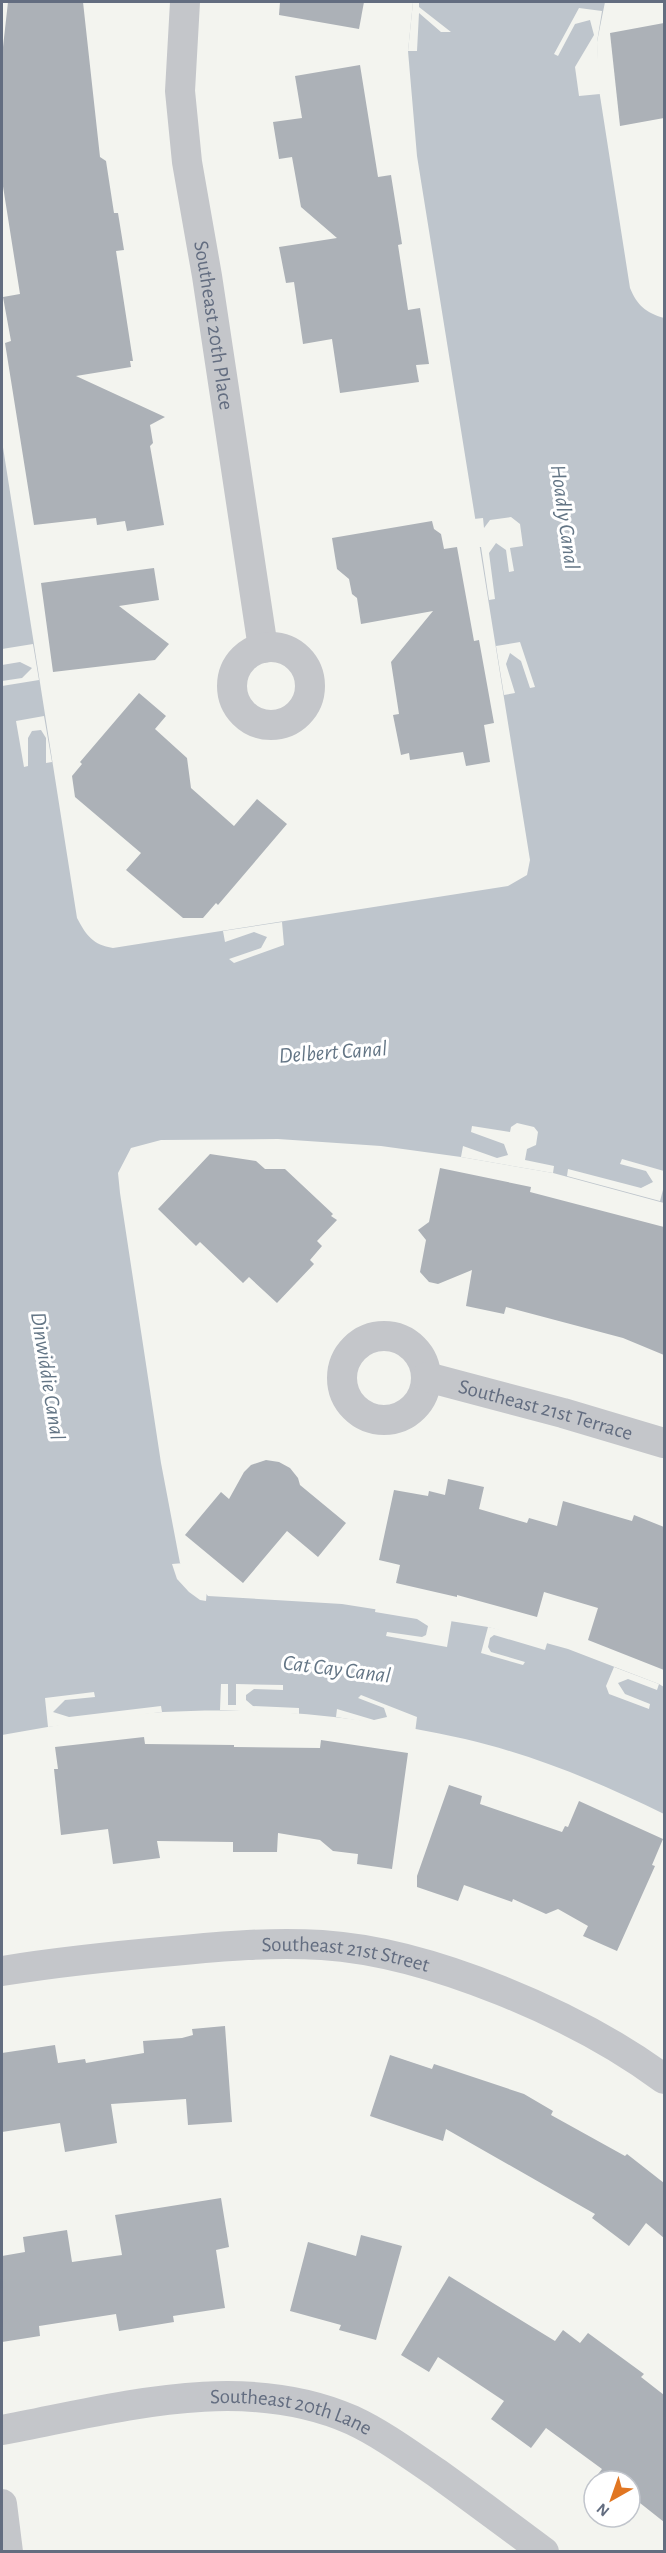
<svg xmlns="http://www.w3.org/2000/svg" width="666" height="2553" font-family="'Alegreya Sans',sans-serif">
  <rect width="100%" height="100%" fill="#f3f4ef"/>
  <path fill="#bec5cc" d="M413,2H605L597,42L598,83L630,288C637,305 646,313 664,318V1203L553,1173L461,1157L381,1146L278,1139L161,1140L131,1148L118,1173L120,1193L161,1463L180,1563L208,1596L342,1604L488,1627L568,1649L659,1684L664,1687V1814C601,1783 534,1755 465,1739C367,1717 264,1706 163,1712C109,1715 55,1726 2,1735V441L77,918C86,935 93,945 113,948L508,886L527,875L530,860L417,156L408,51Z"/>
  <g fill="#f3f4ef">
    <polygon points="413,2 419,2 419,7 451,32 441,32 419,13 417,51 408,51"/>
    <polygon points="579,8 602,11 597,42 600,94 579,96 575,67 594,35 590,20 575,24 558,56 554,54"/>
    <polygon points="511,517 520,524 523,546 510,548 514,571 509,572 506,550 496,543 489,553 495,599 489,600 481,547 478,547 474,519 483,518 484,528 490,520"/>
    <polygon points="520,642 535,687 530,688 521,661 510,653 506,664 515,693 504,695 496,646"/>
    <polygon points="33,644 39,680 2,686 2,681 22,678 32,668 20,662 2,665 2,649"/>
    <polygon points="44,716 52,762 46,763 46,738 41,730 32,731 28,738 28,766 24,767 16,721"/>
    <polygon points="282,922 284,945 234,963 229,959 261,948 267,937 254,932 225,942 223,931"/>
    <polygon points="517,1123 534,1127 538,1132 536,1145 527,1149 525,1160 554,1166 553,1173 461,1157 463,1146 497,1158 508,1155 504,1144 471,1132 472,1126 510,1132 511,1127"/>
    <polygon points="622,1159 664,1171 664,1186 660,1201 567,1176 568,1169 641,1188 653,1182 646,1171 620,1164"/>
    <polygon points="184,1563 207,1589 206,1601 200,1600 189,1592 177,1579 172,1564"/>
    <polygon points="376,1606 452,1618 447,1647 386,1636 387,1632 422,1637 426,1635 428,1626 417,1619 375,1612"/>
    <polygon points="488,1627 548,1640 545,1650 494,1635 490,1638 488,1647 491,1652 525,1662 523,1665 481,1653"/>
    <polygon points="614,1667 659,1684 657,1690 628,1679 618,1683 625,1694 650,1704 649,1709 609,1694 606,1686"/>
    <polygon points="221,1684 228,1684 228,1705 236,1705 236,1684 283,1685 283,1690 254,1689 246,1695 246,1700 253,1706 299,1708 299,1714 283,1713 282,1716 259,1715 259,1712 220,1710"/>
    <polygon points="94,1692 95,1697 65,1700 53,1712 69,1717 161,1706 162,1712 111,1718 111,1721 82,1726 81,1723 48,1727 45,1698"/>
    <polygon points="361,1695 417,1717 415,1733 386,1728 386,1725 336,1717 337,1709 374,1720 387,1717 384,1708 358,1698"/>
  </g>
  <g fill="#acb1b7">
    <polygon points="8,2 83,2 100,157 106,161 114,213 118,213 124,250 116,251 133,361 130,361 131,367 76,376 165,417 150,425 153,443 150,446 164,525 127,531 125,521 97,525 96,518 34,525 5,343 11,341 3,297 20,294 2,180 2,56"/>
    <polygon points="280,2 364,2 359,29 279,15"/>
    <polygon points="664,23 664,118 620,126 610,33"/>
    <polygon points="360,65 378,177 391,175 402,244 398,245 408,310 420,308 429,364 416,365 419,382 340,393 332,339 303,344 294,282 286,283 279,247 337,238 301,207 292,157 279,159 273,122 302,118 295,76"/>
    <polygon points="432,521 434,529 441,534 444,549 457,547 474,641 479,640 494,723 484,725 490,762 466,766 463,752 410,760 409,753 401,755 393,715 399,714 391,662 433,611 361,624 357,598 352,594 349,579 337,569 332,538"/>
    <polygon points="154,568 159,600 119,606 169,644 155,660 53,672 41,583"/>
    <polygon points="139,693 166,716 155,729 187,758 191,788 234,826 257,799 287,824 218,905 216,903 203,918 183,918 126,870 141,853 75,797 72,776 82,764 80,762"/>
    <polygon points="210,1154 256,1161 265,1169 285,1169 333,1214 331,1216 337,1220 317,1241 322,1246 310,1260 314,1264 277,1303 249,1277 243,1283 200,1242 196,1246 158,1209"/>
    <polygon points="440,1168 531,1187 530,1192 664,1227 664,1355 623,1338 506,1307 504,1314 466,1306 472,1270 438,1284 429,1282 420,1272 426,1240 418,1230 429,1222"/>
    <polygon points="266,1460 279,1462 290,1468 298,1478 300,1485 346,1523 318,1557 287,1531 243,1583 185,1535 221,1492 229,1499 244,1472 251,1465"/>
    <polygon points="448,1479 484,1487 479,1509 527,1523 529,1518 557,1526 563,1501 632,1521 634,1515 664,1527 664,1670 588,1640 598,1608 544,1592 537,1617 457,1595 457,1597 396,1583 400,1565 379,1560 394,1490 428,1496 429,1491 445,1495"/>
    <polygon points="144,1737 145,1744 234,1745 234,1747 320,1748 321,1740 408,1753 392,1869 357,1864 358,1854 333,1851 320,1840 278,1833 277,1852 233,1852 233,1842 157,1841 160,1858 113,1864 108,1829 61,1835 54,1769 58,1769 55,1747"/>
    <polygon points="449,1785 482,1796 480,1804 562,1832 565,1826 568,1827 579,1801 663,1839 652,1865 655,1866 617,1951 583,1936 588,1926 558,1909 546,1914 513,1899 512,1902 464,1885 458,1901 417,1887 417,1876"/>
    <polygon points="225,2026 232,2122 188,2125 186,2099 111,2104 117,2143 65,2152 60,2123 2,2132 2,2053 55,2045 58,2063 85,2059 86,2063 144,2053 143,2041 182,2038 193,2035 192,2029"/>
    <polygon points="390,2055 432,2069 434,2064 524,2094 553,2111 551,2115 625,2156 627,2154 664,2183 664,2238 646,2223 629,2246 592,2218 595,2214 446,2129 443,2141 370,2116"/>
    <polygon points="221,2198 229,2247 216,2250 225,2308 173,2316 174,2322 119,2331 116,2314 39,2326 40,2336 2,2342 2,2256 25,2252 23,2237 67,2230 72,2262 122,2255 115,2215"/>
    <polygon points="361,2235 402,2246 376,2340 339,2330 341,2325 290,2311 308,2242 356,2256"/>
    <polygon points="449,2276 555,2341 563,2330 580,2343 588,2333 644,2374 641,2377 664,2395 664,2522 640,2503 633,2512 630,2510 630,2481 592,2482 602,2469 546,2428 531,2448 491,2419 504,2401 438,2357 429,2372 401,2355"/>
  </g>
  <g fill="none" stroke-linecap="round" stroke-linejoin="round">
    <g stroke="#c4c6ca" stroke-width="30">
      <path id="s1" d="M185,2L180,91L187,162L207,276L263,648"/>
      <circle cx="271" cy="686" r="39"/>
      <circle cx="384" cy="1378" r="42"/>
      <path id="s2" d="M427,1377L563,1413L664,1443"/>
      <path id="s3" d="M2,1971C58,1962 115,1956 173,1951C223,1946 272,1942 322,1945C430,1952 578,2015 664,2079"/>
      <path id="s4" d="M2,2430C115,2409 241,2371 352,2420C382,2434 409,2454 437,2473C473,2499 508,2525 544,2552"/>
      <polyline points="2,2504 8,2552"/>
    </g>
  </g>
  <g text-anchor="middle" stroke-width="6" stroke-linejoin="round" paint-order="stroke">
    <g font-size="21" fill="#636d80" stroke="#fff">
      <text dy="7" stroke="none"><textPath href="#s1" startOffset="326">Southeast 20th Place</textPath></text>
      <text dy="7" stroke="none"><textPath href="#s2" startOffset="123">Southeast 21st Terrace</textPath></text>
      <text dy="7" stroke="none"><textPath href="#s3" startOffset="346">Southeast 21st Street</textPath></text>
      <text dy="7" stroke="none"><textPath href="#s4" startOffset="294">Southeast 20th Lane</textPath></text>
    </g>
    <g font-size="22" font-style="italic" fill="#637585" stroke="#fff">
      <text transform="translate(566 517) rotate(82)" y="8">Hoadly Canal</text>
      <text transform="translate(333 1051) rotate(-4)" y="8">Delbert Canal</text>
      <text transform="translate(49 1376) rotate(81)" y="8">Dinwiddie Canal</text>
      <text transform="translate(337 1668) rotate(7)" y="8">Cat Cay Canal</text>
    </g>
  </g>
  <rect width="666" height="2553" fill="none" stroke="#636d80" stroke-width="6"/>
  <g transform="translate(612 2499) rotate(220)"><circle r="28" fill="#ffffff" stroke="#c1c5cc" stroke-width="1.5"/>
  <path d="M0-4.5L10 22L0 15L-10 22Z" fill="#e17622"/>
  <text y="-9" font-size="16" font-weight="bold" text-anchor="middle" fill="#636d80">N</text>
  </g>
</svg>
